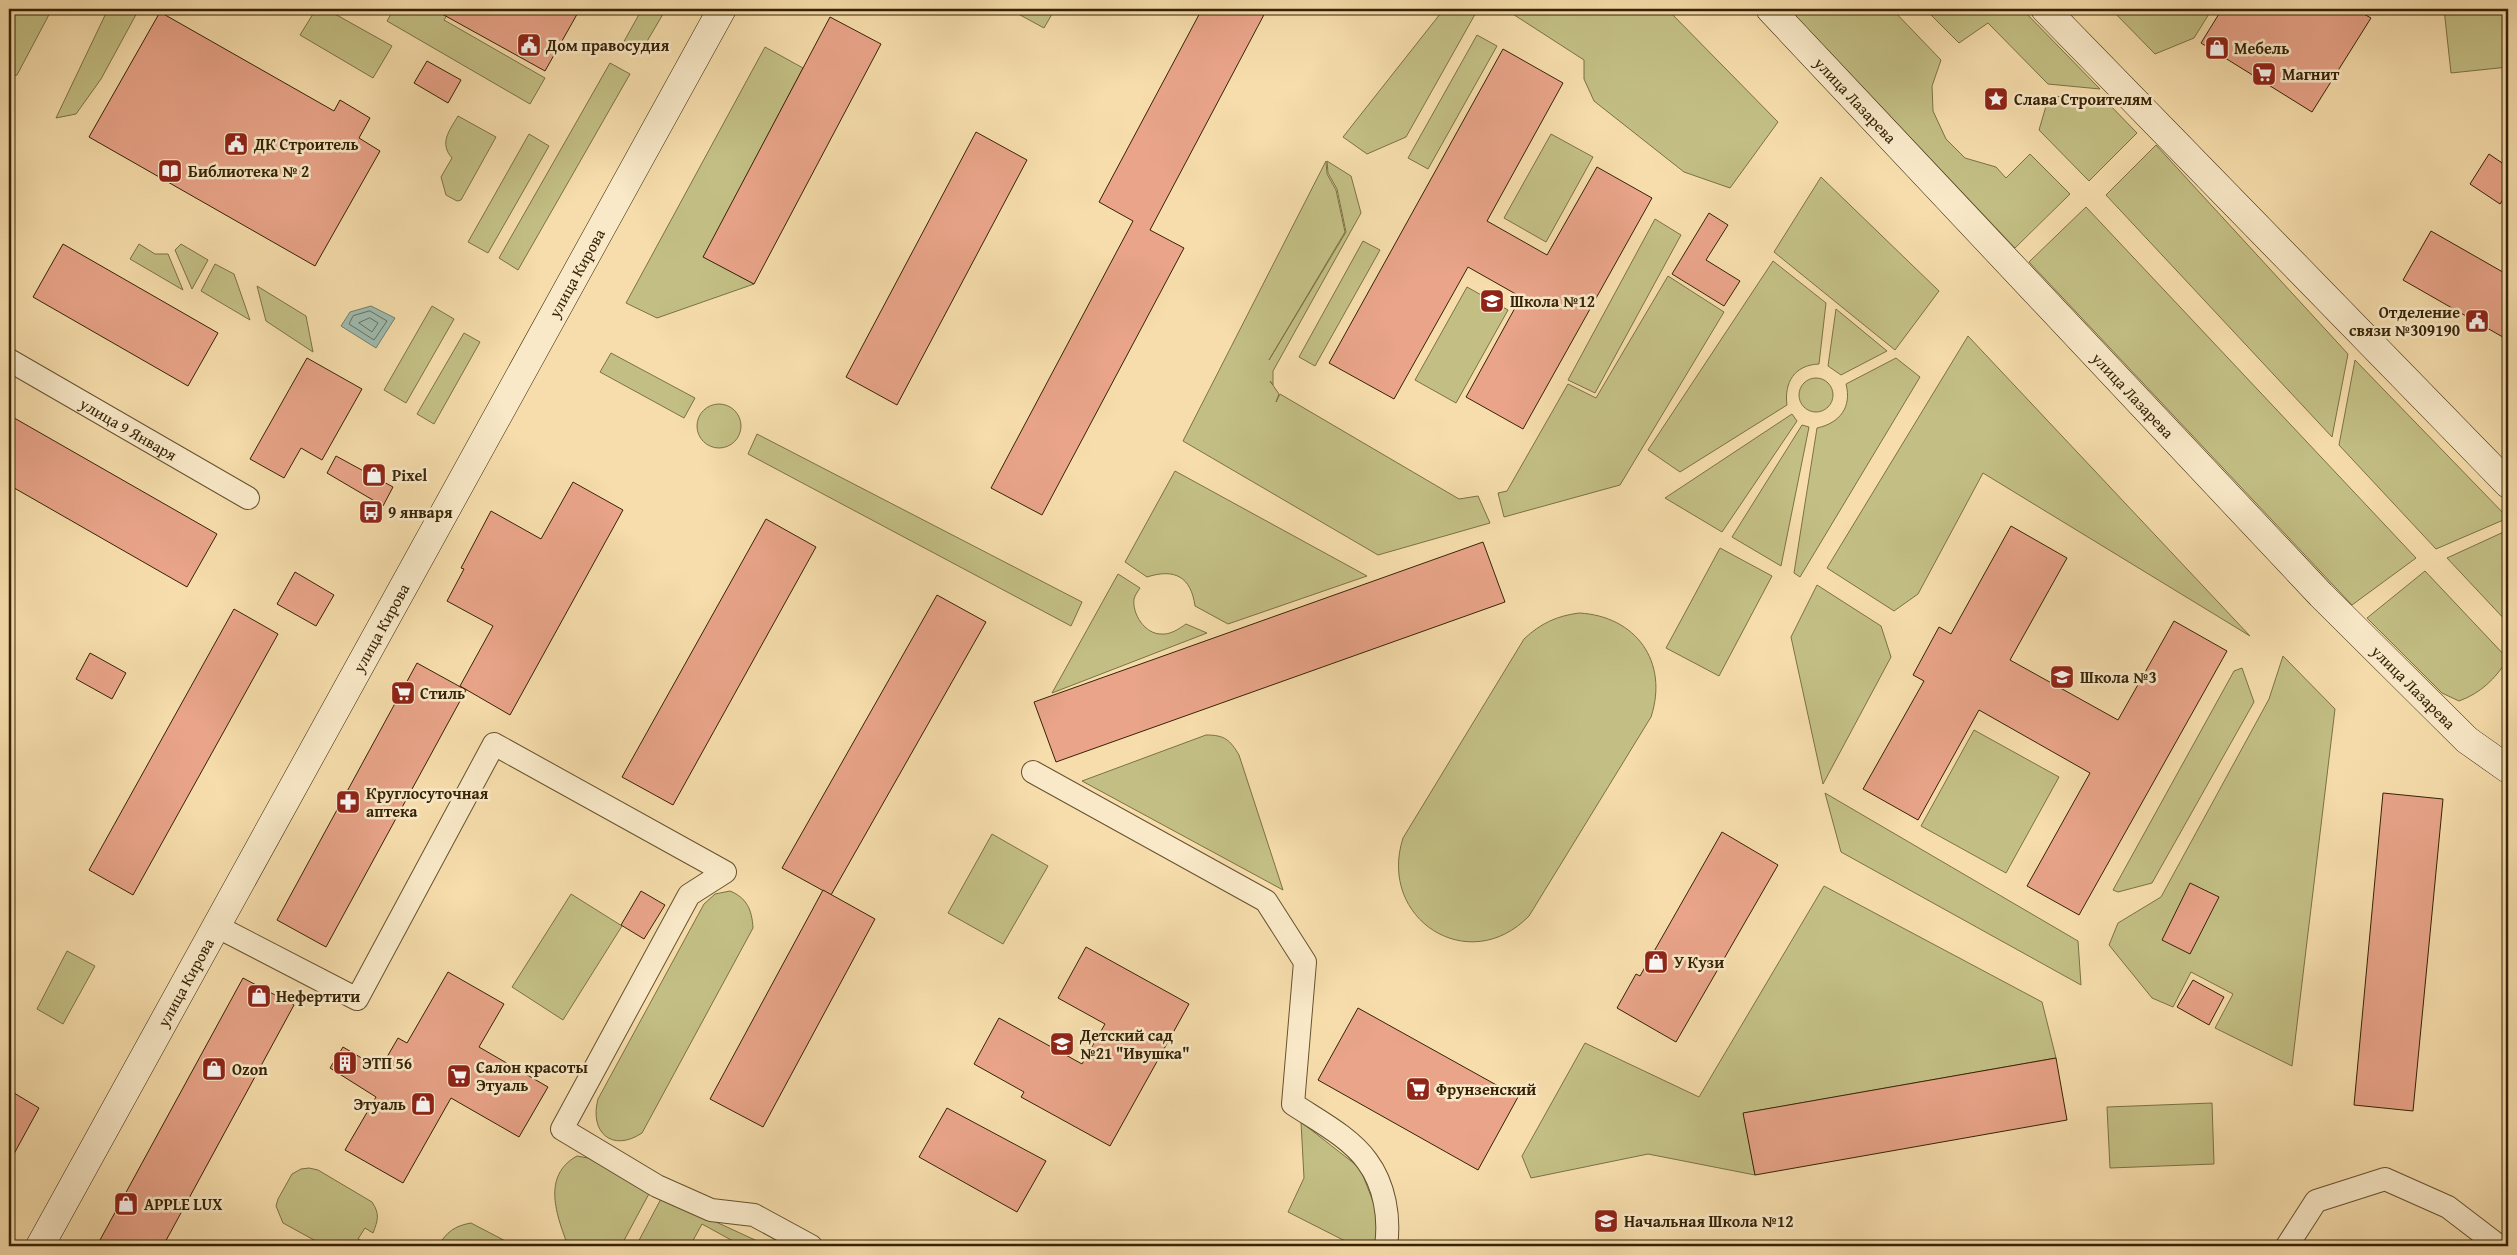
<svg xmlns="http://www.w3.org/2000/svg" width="2517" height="1255" font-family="'Gentium Book Plus',serif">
  <rect width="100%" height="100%" fill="#f6ddab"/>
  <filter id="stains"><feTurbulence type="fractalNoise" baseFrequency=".004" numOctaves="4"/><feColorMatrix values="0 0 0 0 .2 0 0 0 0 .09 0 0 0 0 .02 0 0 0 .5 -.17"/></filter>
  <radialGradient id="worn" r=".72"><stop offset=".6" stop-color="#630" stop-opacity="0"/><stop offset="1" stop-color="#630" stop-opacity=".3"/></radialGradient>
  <g fill="#c3bf84" stroke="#7c7145">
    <polygon points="15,9 52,9 17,75 9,77 9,21"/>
    <polygon points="108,9 139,9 101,79 76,114 56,118"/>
    <polygon points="316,9 326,9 392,46 373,78 300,35"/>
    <polygon points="394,9 451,9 444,20 545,78 530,104 387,21"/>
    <polygon points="642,9 666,9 639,55 622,45"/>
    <polygon points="1009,9 1055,9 1044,28"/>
    <polygon points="1444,9 1478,9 1406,137 1367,154 1343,137"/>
    <polygon points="1505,9 1667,9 1778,122 1730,188 1684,172 1594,101 1584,79 1584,60"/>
    <polygon points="1789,9 1892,9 1941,60 1932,86 1933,111 1946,139 1965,158 1996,167 2006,178 2030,154 2070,194 2015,248"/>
    <polygon points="1925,9 2022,9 2100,89 2048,84 1988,23 1959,43"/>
    <polygon points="2111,9 2212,9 2194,38 2155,54"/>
    <polygon points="2444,9 2508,9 2508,67 2451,73"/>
    <polygon points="1477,35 1497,46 1428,169 1408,158"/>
    <polygon points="765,47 803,68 704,257 754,284 657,318 626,303"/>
    <polygon points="610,63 630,74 518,270 499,258"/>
    <polygon points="2049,96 2104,99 2137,133 2089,181 2039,130"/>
    <path d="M458,116L496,137L461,200L457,201L446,195L441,177L452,158C439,143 449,131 458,116Z"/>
    <polygon points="529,134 549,146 488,253 468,242"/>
    <polygon points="1551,134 1593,157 1546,242 1504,218"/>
    <polygon points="2156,145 2348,354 2332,437 2106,195"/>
    <polygon points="1326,161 1327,174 1336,190 1345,232 1269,360 1346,232 1337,189 1328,173 1327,161 1351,176 1361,213 1273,371 1273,385 1270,381 1279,394 1276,402 1280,394 1459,499 1478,496 1490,523 1378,555 1183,441"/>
    <polygon points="1821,177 1939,291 1895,350 1774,252"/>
    <polygon points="2086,207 2416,558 2352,605 2029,262"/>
    <polygon points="1655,219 1681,235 1595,393 1568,380"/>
    <polygon points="1363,241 1380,250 1315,366 1299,357"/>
    <polygon points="139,244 155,254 168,254 183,290 130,259"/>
    <polygon points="181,244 208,260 192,289 175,250"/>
    <path d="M1773,261L1826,303L1819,364C1794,365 1784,383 1787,405L1680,472L1648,450Z"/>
    <polygon points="215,264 234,274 250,320 201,291"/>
    <polygon points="1668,276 1724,312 1620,485 1504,517 1498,493 1507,491 1568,384 1596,398"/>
    <polygon points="257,286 306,316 313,352 266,321"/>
    <polygon points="1467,287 1508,310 1456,403 1415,380"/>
    <polygon points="432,306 454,319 406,403 384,390"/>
    <polygon points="1836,309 1887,351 1841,375 1828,366"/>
    <polygon points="464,333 480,342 434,424 417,414"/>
    <polygon points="1968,336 2250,636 1983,473 1918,594 1894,611 1827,568"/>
    <polygon points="611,353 695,398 684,418 600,372"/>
    <path d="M1896,358L1920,377L1800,577L1794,573L1817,428C1840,423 1852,407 1846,384Z"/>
    <polygon points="2355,360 2508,518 2436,549 2339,445"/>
    <circle cx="1816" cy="395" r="17"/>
    <circle cx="719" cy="426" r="22"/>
    <polygon points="1792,414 1797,421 1722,532 1665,498"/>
    <polygon points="1802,425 1809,427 1781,566 1732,537"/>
    <polygon points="757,434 1082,602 1071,626 748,454"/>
    <path d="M1175,471L1367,576L1228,624L1195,606C1191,577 1175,568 1147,577L1125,562Z"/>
    <polygon points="2508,530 2508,623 2447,558"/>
    <polygon points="1720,548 1772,576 1719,676 1666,648"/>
    <path d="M2425,571L2508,659C2495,679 2481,693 2459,701L2442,693L2367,618Z"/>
    <path d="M1118,574L1140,588C1138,591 1135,595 1134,599C1132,614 1145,634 1161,634C1170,635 1179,629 1186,624L1207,633L1052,693Z"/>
    <polygon points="1817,585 1881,626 1891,657 1823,784 1791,637"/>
    <path d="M1579,613C1636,616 1669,662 1651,717L1529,916C1469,978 1377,919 1403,838L1524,639C1541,623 1557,616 1579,613Z"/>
    <polygon points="2283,656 2335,709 2292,1066 2215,1028 2233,994 2191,972 2173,1007 2152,998 2109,945 2118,923 2161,897 2269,699"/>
    <polygon points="2242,668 2254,702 2152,883 2118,892 2113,890 2234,671"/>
    <polygon points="1974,730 2059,777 2006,873 1921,826"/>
    <path d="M1206,735C1225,735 1230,740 1239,755L1283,890L1082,781Z"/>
    <polygon points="1825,793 2078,941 2081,985 1841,852"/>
    <polygon points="992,834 1048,866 1003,944 948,913"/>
    <polygon points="1824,886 2042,1002 2056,1058 1744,1113 1755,1175 1648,1154 1531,1178 1522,1156 1585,1043 1699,1097"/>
    <path d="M730,891C747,898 752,910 753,928L642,1133C612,1153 589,1132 598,1099L704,904L715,894Z"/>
    <polygon points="571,894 622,926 563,1020 512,987"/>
    <polygon points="67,951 95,966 63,1024 37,1009"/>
    <polygon points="2212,1103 2214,1164 2110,1168 2107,1107"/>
    <polygon points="1301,1122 1360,1168 1376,1209 1377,1246 1355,1246 1288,1212 1304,1178"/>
    <path d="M577,1156L588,1158L651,1190L621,1246H568C557,1216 541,1176 577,1156Z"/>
    <path d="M309,1168L318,1170L372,1202C380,1214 378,1220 373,1233L365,1228L358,1239L366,1243L364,1246H325L283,1223L276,1206L278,1199L292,1174L301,1169Z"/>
    <polygon points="662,1197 768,1246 742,1246 702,1224 690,1246 636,1246"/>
    <path d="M471,1223L515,1246H472L467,1243L465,1246H438C447,1232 454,1226 471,1223Z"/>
  </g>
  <polygon fill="#9ebbb0" stroke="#747e6c" points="371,306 395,318 376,348 341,326 350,312"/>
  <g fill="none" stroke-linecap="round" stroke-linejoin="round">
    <g stroke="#6a6f5b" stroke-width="1">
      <polygon points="370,311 387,321 374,340 349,324 353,316"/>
      <polygon points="370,318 378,323 372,332 359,323"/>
    </g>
  </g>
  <g fill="#e9a489" stroke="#362306">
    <polygon points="433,9 580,9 545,71"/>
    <polygon points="1202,9 1267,9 1150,230 1184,248 1042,515 991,488 1133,221 1099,202"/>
    <polygon points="2222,9 2355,9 2371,18 2312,112 2201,43"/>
    <polygon points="160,12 334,111 340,100 370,118 359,138 380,151 315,266 89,137"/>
    <polygon points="830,17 881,44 754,284 703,257"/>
    <polygon points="1503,49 1563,83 1487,221 1547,255 1597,167 1652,198 1523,429 1466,397 1521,297 1468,267 1394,399 1329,363"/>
    <polygon points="427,61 461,80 448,103 414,83"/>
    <polygon points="976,132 1027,160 897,405 846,377"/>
    <polygon points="2489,154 2508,167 2508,192 2500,204 2470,184"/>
    <polygon points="1709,213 1728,225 1706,260 1740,281 1724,306 1672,274"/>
    <polygon points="2431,231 2508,275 2508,340 2403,280"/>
    <polygon points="63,244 218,333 188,386 33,297"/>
    <polygon points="307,358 362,389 322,460 301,448 284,478 250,459"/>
    <polygon points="9,415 217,534 187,587 9,485"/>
    <polygon points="336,456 393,487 383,506 327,473"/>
    <polygon points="573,482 623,510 510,715 460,686 493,626 447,601 464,569 461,568 491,511 541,539"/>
    <polygon points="766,519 816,547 673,805 622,777"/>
    <polygon points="2011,526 2067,558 2010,660 2118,720 2174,621 2227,651 2079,915 2027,886 2090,773 1979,710 1918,820 1863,789 1924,681 1913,675 1939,627 1951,634"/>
    <polygon points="1483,542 1505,602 1056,762 1034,702"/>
    <polygon points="295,572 334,595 316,626 277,604"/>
    <polygon points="937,595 986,622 831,895 782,868"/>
    <polygon points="234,609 278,634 133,895 89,870"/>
    <polygon points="90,653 126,673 112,699 76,679"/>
    <polygon points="417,663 466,690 326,947 277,920"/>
    <polygon points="2383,793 2443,799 2413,1111 2354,1105"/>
    <polygon points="1722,832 1778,865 1676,1042 1617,1008 1636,974 1640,976"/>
    <polygon points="2190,883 2219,897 2190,954 2162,940"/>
    <polygon points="823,890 875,919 763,1127 710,1099"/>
    <polygon points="641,891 665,905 644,939 621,925"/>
    <polygon points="1086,947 1189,1004 1110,1146 1021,1097 1024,1092 974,1064 999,1018 1082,1064 1105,1024 1058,998"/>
    <polygon points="448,972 504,1004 479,1047 548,1087 519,1137 451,1098 403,1183 345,1150 376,1097 330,1068 343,1047 380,1069 398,1038 407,1043"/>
    <polygon points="243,978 294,1005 163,1246 113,1246 100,1240"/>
    <polygon points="2193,980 2224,997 2209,1025 2177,1007"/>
    <polygon points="1358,1008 1518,1097 1478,1170 1318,1080"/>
    <polygon points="2056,1058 2067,1120 1755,1175 1743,1113"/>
    <polygon points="9,1090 39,1108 9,1163"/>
    <polygon points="947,1108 1046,1161 1017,1212 919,1157"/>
  </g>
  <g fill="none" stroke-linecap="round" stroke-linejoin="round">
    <defs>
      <g id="minor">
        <path id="s1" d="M9,360L248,498"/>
        <path d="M1033,772L1266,901L1305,962L1293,1104C1317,1120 1350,1137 1367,1161C1385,1185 1390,1218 1386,1246"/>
        <polyline points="216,926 357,999 494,744 725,872 689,895 562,1129 657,1186 711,1210 754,1215 811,1246"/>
        <polyline points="2287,1246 2316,1201 2385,1179 2448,1207 2499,1246"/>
      </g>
      <g id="secondary">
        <path id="s2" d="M1770,9L2321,595L2467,740L2508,769"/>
        <polyline points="2045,9 2508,484"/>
        <path id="s3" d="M40,1246L722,9"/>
      </g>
    </defs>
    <use href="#minor" stroke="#66522f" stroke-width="24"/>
    <use href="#secondary" stroke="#362306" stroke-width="29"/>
    <use href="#minor" stroke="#f9e9c8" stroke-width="22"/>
    <use href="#secondary" stroke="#f9e9c8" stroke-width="28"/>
  </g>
  <defs>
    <symbol id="civic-square" viewBox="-11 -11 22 22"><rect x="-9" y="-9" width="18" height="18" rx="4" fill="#8f2418" stroke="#f9e9c8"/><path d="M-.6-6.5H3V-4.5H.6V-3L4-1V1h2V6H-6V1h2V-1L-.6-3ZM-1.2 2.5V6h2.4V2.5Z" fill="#fff"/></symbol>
    <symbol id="shop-square" viewBox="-11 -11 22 22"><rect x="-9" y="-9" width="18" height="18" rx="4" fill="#8f2418" stroke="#f9e9c8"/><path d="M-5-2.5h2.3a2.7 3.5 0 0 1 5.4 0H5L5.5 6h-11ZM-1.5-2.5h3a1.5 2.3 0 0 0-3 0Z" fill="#fff"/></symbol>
    <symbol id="supermarket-square" viewBox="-11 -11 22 22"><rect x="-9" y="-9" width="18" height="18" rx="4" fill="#8f2418" stroke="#f9e9c8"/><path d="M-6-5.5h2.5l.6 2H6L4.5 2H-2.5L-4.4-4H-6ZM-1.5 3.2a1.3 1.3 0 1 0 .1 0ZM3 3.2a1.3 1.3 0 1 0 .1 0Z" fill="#fff"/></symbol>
    <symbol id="sight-square" viewBox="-11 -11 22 22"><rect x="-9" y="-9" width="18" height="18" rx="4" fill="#8f2418" stroke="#f9e9c8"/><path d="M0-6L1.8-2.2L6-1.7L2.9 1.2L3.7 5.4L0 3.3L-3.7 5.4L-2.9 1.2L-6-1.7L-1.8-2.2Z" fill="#fff"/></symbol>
    <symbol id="library-square" viewBox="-11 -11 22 22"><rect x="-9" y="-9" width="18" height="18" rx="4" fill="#8f2418" stroke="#f9e9c8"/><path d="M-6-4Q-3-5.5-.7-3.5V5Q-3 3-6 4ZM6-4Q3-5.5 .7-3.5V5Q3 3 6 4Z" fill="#fff"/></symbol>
    <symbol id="school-square" viewBox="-11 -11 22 22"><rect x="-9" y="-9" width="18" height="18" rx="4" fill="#8f2418" stroke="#f9e9c8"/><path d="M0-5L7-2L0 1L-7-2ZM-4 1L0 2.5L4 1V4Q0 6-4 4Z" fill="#fff"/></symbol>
    <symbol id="bus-square" viewBox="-11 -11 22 22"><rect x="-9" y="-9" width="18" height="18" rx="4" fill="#8f2418" stroke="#f9e9c8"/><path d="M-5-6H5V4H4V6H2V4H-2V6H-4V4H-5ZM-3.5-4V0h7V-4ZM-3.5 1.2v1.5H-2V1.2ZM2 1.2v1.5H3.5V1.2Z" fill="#fff"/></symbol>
    <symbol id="pharmacy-square" viewBox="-11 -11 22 22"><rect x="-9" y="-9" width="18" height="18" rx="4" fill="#8f2418" stroke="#f9e9c8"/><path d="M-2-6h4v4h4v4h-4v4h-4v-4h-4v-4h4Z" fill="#fff"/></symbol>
    <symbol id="building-square" viewBox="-11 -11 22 22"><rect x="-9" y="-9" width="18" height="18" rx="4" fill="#8f2418" stroke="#f9e9c8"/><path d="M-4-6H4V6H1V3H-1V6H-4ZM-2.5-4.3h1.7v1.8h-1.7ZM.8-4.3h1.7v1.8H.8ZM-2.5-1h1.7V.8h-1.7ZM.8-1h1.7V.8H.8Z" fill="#fff"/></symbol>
  </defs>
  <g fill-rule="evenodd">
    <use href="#civic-square" x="515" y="31" width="28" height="28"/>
    <use href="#shop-square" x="2203" y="34" width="28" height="28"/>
    <use href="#supermarket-square" x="2250" y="60" width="28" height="28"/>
    <use href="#sight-square" x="1982" y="85" width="28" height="28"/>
    <use href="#civic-square" x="222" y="130" width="28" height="28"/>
    <use href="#library-square" x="156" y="157" width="28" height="28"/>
    <use href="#school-square" x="1478" y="287" width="28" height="28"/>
    <use href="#civic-square" x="2463" y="307" width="28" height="28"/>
    <use href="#shop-square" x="360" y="461" width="28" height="28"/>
    <use href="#bus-square" x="357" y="498" width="28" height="28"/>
    <use href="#school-square" x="2048" y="663" width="28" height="28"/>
    <use href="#supermarket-square" x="389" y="679" width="28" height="28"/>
    <use href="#pharmacy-square" x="334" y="788" width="28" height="28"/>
    <use href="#shop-square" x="1642" y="948" width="28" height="28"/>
    <use href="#shop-square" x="245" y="982" width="28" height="28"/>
    <use href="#school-square" x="1048" y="1030" width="28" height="28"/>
    <use href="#building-square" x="331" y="1049" width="28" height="28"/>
    <use href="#shop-square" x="200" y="1055" width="28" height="28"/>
    <use href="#supermarket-square" x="445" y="1062" width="28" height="28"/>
    <use href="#supermarket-square" x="1404" y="1075" width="28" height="28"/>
    <use href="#shop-square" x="409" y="1090" width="28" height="28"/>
    <use href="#shop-square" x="112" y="1190" width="28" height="28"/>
    <use href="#school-square" x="1592" y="1207" width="28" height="28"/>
  </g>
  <g text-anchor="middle" stroke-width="5" stroke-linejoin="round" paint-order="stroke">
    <g font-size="16" font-weight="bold" fill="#362306" stroke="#f9e9c8" text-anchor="start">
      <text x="546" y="51">Дом правосудия</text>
      <text x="2234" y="54">Мебель</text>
      <text x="2282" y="80">Магнит</text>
      <text x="2014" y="105">Слава Строителям</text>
      <text x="254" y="150">ДК Строитель</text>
      <text x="188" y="177">Библиотека № 2</text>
      <text x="1510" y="307">Школа №12</text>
      <text x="2460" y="318" text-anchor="end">Отделение<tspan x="2460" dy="18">связи №309190</tspan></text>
      <text x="392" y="481">Pixel</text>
      <text x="388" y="518">9 января</text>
      <text x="2080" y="683">Школа №3</text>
      <text x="420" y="699">Стиль</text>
      <text x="366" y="799">Круглосуточная<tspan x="366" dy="18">аптека</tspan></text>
      <text x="1674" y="968">У Кузи</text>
      <text x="276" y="1002">Нефертити</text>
      <text x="1080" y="1041">Детский сад<tspan x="1080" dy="18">№21 "Ивушка"</tspan></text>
      <text x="362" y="1069">ЭТП 56</text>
      <text x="476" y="1073">Салон красоты<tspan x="476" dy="18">Этуаль</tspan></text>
      <text x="232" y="1075">Ozon</text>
      <text x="1436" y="1095">Фрунзенский</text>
      <text x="406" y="1110" text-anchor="end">Этуаль</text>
      <text x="144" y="1210">APPLE LUX</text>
      <text x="1624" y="1227">Начальная Школа №12</text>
    </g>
    <g font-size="16" fill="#362306" stroke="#f9e9c8">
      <text dy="6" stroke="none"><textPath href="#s2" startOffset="125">улица Лазарева</textPath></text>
      <text dy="6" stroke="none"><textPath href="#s3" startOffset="1111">улица Кирова</textPath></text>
      <text dy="6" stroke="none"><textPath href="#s2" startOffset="530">улица Лазарева</textPath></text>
      <text dy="6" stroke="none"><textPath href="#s1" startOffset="138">улица 9 Января</textPath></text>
      <text dy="6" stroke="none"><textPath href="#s3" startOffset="706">улица Кирова</textPath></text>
      <text dy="6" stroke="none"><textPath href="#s2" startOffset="935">улица Лазарева</textPath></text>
      <text dy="6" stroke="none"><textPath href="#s3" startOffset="301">улица Кирова</textPath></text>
    </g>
  </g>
  <rect width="2517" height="1255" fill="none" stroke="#f6ddab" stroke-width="30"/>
  <rect x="10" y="10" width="2497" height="1235" fill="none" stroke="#362306" stroke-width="2.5"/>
  <rect x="15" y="15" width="2487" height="1225" fill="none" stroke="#362306"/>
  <rect width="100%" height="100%" filter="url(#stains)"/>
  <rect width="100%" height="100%" fill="url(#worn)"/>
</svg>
